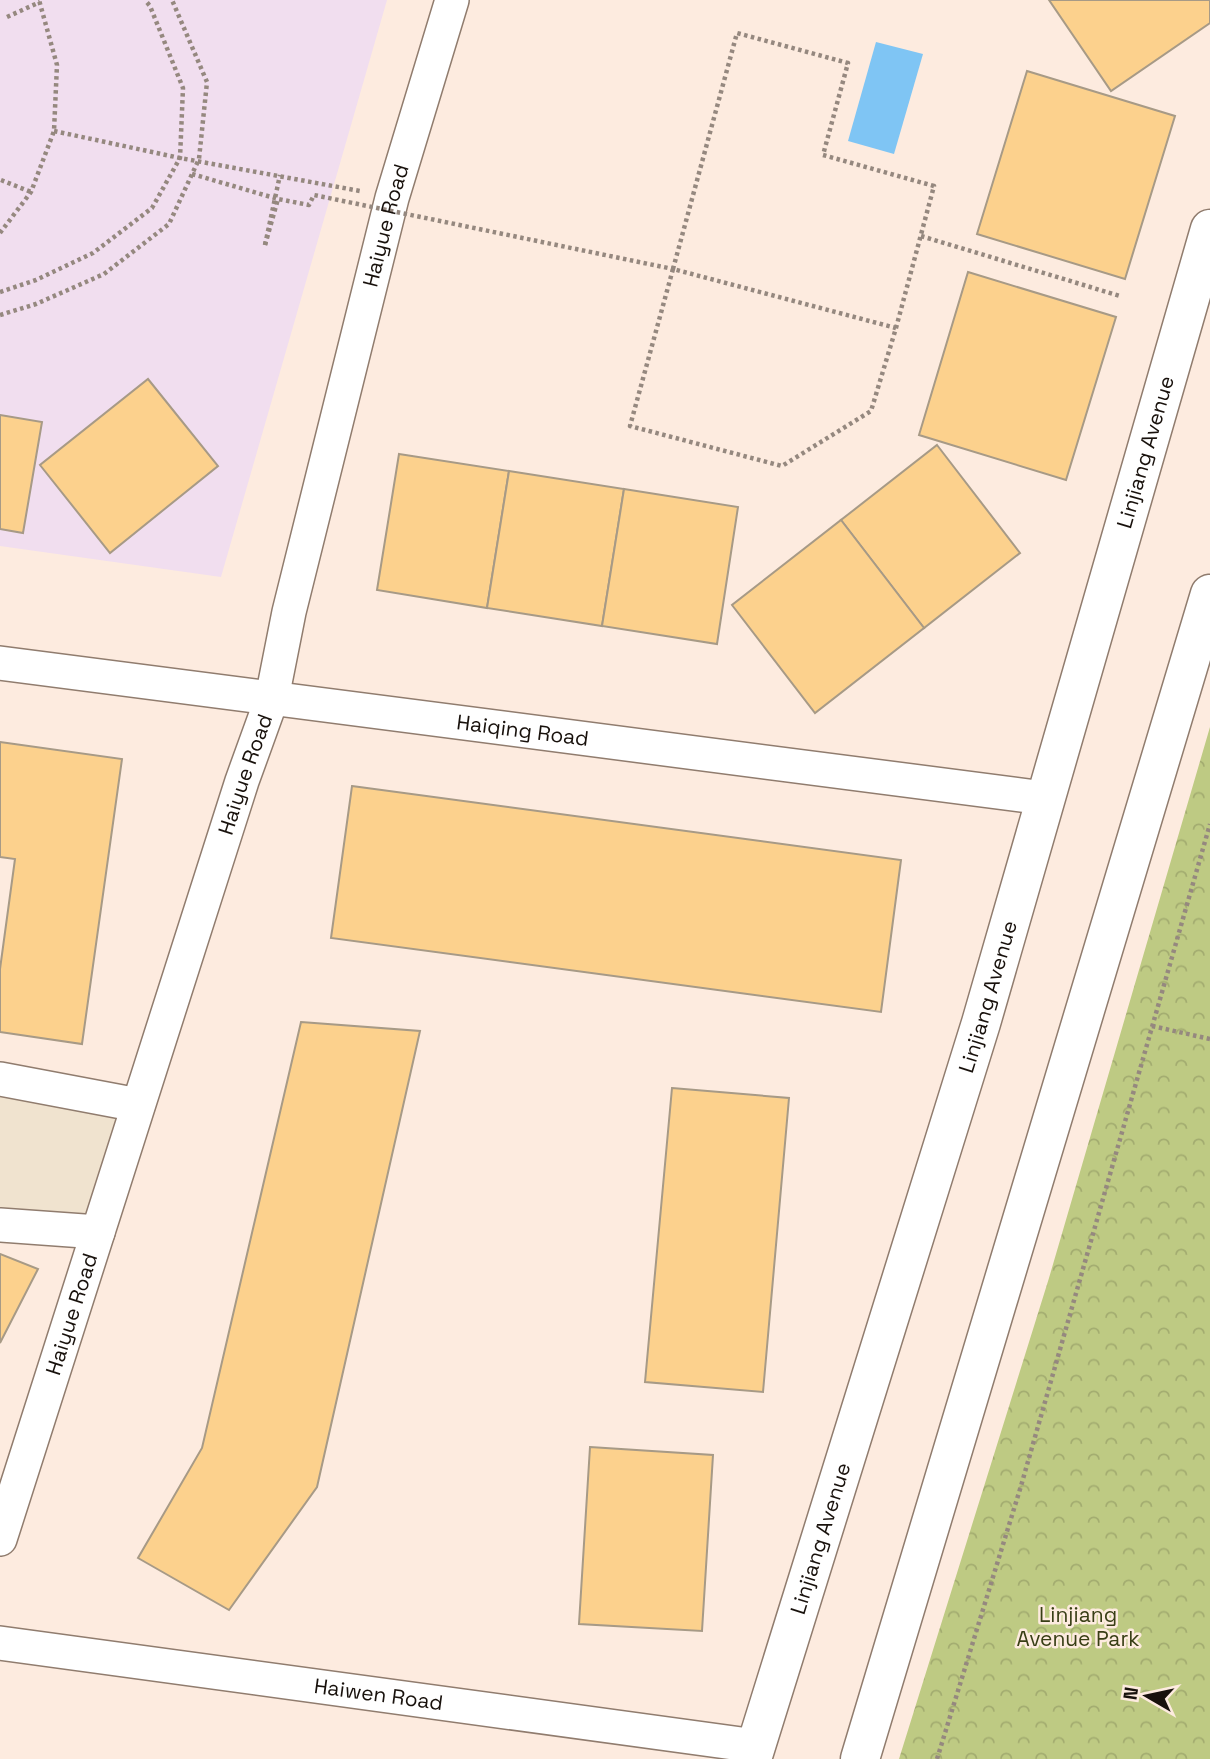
<svg xmlns="http://www.w3.org/2000/svg" width="1210" height="1759" font-family="'Space Grotesk',sans-serif">
  <defs>
    <pattern id="park-crowns" width="20" height="18" patternUnits="userSpaceOnUse" patternTransform="scale(1.75)"><rect width="20" height="18" fill="#beca83"/><path d="M2 6a3 3 0 1 1 6 0M12 15a3 3 0 1 1 6 0" fill="none" stroke="#a3ac70"/></pattern>
  </defs>
  <rect width="100%" height="100%" fill="#fdebdf"/>
  <polygon fill="#f1deef" points="0,0 387,0 221,577 0,546"/>
  <polygon fill="#f0e3cf" points="0,1094 116,1118 89,1216 0,1210"/>
  <polygon fill="url(#park-crowns)" points="1210,727 1210,1759 899,1759 1049,1278"/>
  <polygon fill="#7fc5f4" points="876,42 923,54 894,154 848,141"/>
  <g fill="#fcd18d" stroke="#a79a86" stroke-width="2">
    <polygon points="1049,0 1210,0 1210,23 1111,91"/>
    <polygon points="1027,71 1175,116 1125,279 977,234"/>
    <polygon points="968,272 1116,317 1066,480 919,435"/>
    <polygon points="148,379 218,466 110,553 40,465"/>
    <polygon points="0,415 42,422 23,533 0,529"/>
    <polygon points="937,445 1020,553 924,628 841,520"/>
    <polygon points="399,454 509,471 487,608 377,590"/>
    <polygon points="509,471 624,489 602,626 487,608"/>
    <polygon points="624,489 738,507 717,644 602,626"/>
    <polygon points="841,520 924,628 815,713 732,605"/>
    <polygon points="0,742 122,759 82,1044 0,1032 0,969 15,859 0,857"/>
    <polygon points="352,786 901,860 881,1012 331,938"/>
    <polygon points="301,1022 420,1031 317,1487 229,1610 138,1558 202,1448"/>
    <polygon points="672,1088 789,1098 763,1392 645,1382"/>
    <polygon points="0,1254 38,1269 0,1343"/>
    <polygon points="590,1447 713,1455 702,1631 579,1624"/>
  </g>
  <g fill="none" stroke-linecap="round" stroke-linejoin="round">
    <defs>
      <g id="minor">
        <path id="s1" d="M0,663L1044,798"/>
        <polyline points="0,1079 138,1105"/>
        <polyline points="0,1225 98,1232"/>
        <path id="s2" d="M0,1539L242,781L272,698L289,612L392,198L452,0"/>
        <path id="s3" d="M0,1643L756,1746"/>
      </g>
      <g id="major">
        <path id="s4" d="M752,1759L981,1023L1210,229"/>
        <polyline points="860,1759 1210,594"/>
      </g>
    </defs>
    <use href="#minor" stroke="#907c6e" stroke-width="36"/>
    <use href="#major" stroke="#907c6e" stroke-width="41"/>
    <g stroke="#95887f" stroke-width="4.5" stroke-dasharray="3.5 3.5" stroke-linecap="butt">
      <polyline points="7,17 40,2"/>
      <polyline points="54,131 180,158 360,191"/>
      <polyline points="1,180 31,192"/>
      <polyline points="0,233 31,192 54,131 57,65 39,0"/>
      <polyline points="921,236 1120,296"/>
      <polyline points="265,245 280,175"/>
      <polyline points="673,269 630,426 782,466 871,411 896,328 934,186 823,155 848,63 737,33 673,269 896,328"/>
      <polyline points="0,292 36,280 93,253 152,208 180,158 183,88 150,6 145,0"/>
      <polyline points="1152,1026 1210,1039"/>
      <polyline points="937,1759 1021,1486 1210,824"/>
    </g>
    <use href="#minor" stroke="#fff" stroke-width="33"/>
    <use href="#major" stroke="#fff" stroke-width="38"/>
    <g stroke="#95887f" stroke-width="4.5" stroke-dasharray="3.5 3.5" stroke-linecap="butt">
      <polyline points="192,174 278,199"/>
      <polyline points="265,245 278,199 309,205 314,195 673,269"/>
      <polyline points="0,315 36,304 104,274 169,224 199,159 207,82 172,0"/>
    </g>
  </g>
  <g text-anchor="middle" stroke-width="5" stroke-linejoin="round" paint-order="stroke">
    <g font-size="21" fill="#18110c" stroke="#fdebdf">
      <text dy="7" stroke="none"><textPath href="#s2" startOffset="1370">Haiyue Road</textPath></text>
      <text dy="7" stroke="none"><textPath href="#s4" startOffset="1365">Linjiang Avenue</textPath></text>
      <text dy="7" stroke="none"><textPath href="#s1" startOffset="527">Haiqing Road</textPath></text>
      <text dy="7" stroke="none"><textPath href="#s2" startOffset="803">Haiyue Road</textPath></text>
      <text dy="7" stroke="none"><textPath href="#s4" startOffset="798">Linjiang Avenue</textPath></text>
      <text dy="7" stroke="none"><textPath href="#s2" startOffset="236">Haiyue Road</textPath></text>
      <text dy="7" stroke="none"><textPath href="#s4" startOffset="231">Linjiang Avenue</textPath></text>
      <text dy="7" stroke="none"><textPath href="#s3" startOffset="382">Haiwen Road</textPath></text>
    </g>
    <g font-size="21" fill="#383e15" stroke="#fdebdf">
      <text x="1078" y="1622">Linjiang<tspan x="1078" dy="24">Avenue Park</tspan></text>
    </g>
  </g>
  <g transform="translate(1147 1696) rotate(279)" stroke="#fdebdf" stroke-width="5" paint-order="stroke">
  <path d="M0-5L12 26L0 18L-12 26Z" fill="#18110c"/>
  <text y="-10" font-size="19" font-weight="bold" text-anchor="middle" fill="#18110c">N</text>
  </g>
</svg>
